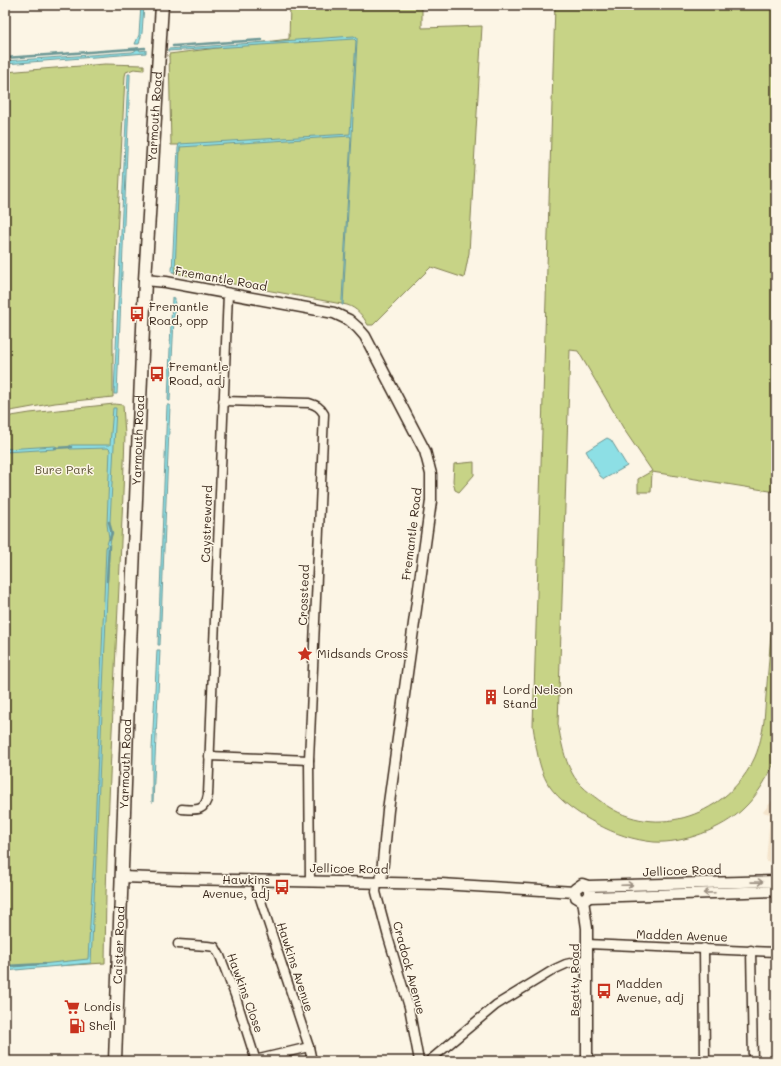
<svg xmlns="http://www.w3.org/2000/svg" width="781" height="1066" font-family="Mali,sans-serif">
  <rect width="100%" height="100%" fill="#fcf5e5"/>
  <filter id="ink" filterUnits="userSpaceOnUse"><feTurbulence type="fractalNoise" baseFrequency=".025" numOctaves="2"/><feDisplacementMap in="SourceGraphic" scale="8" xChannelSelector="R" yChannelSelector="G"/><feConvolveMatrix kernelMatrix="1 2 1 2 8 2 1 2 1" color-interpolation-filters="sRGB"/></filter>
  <g filter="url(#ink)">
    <polygon fill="#f4e4cc" points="776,796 776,862 766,862 770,814 763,812"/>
    <g fill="#c7d386" stroke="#817e52">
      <path d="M290,5H422V28L482,26L469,253L464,278L431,267L373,325H368C363,316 357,308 347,305L174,273L180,145H171L169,54L289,39Z"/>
      <path d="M555,5H776V492L652,472L651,492H638V479L652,471L625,431L578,351L570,350L558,724C561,741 564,758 572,773C578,785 592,795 603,803C656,842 729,814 755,757C760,745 762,734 764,721L776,571C776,619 776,668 776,716C776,727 778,753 775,761C767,779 757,796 743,809C723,829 682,844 654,842C634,840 615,834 597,824C580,815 559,801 548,784C538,767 536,745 533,726Z"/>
      <polygon points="105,64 144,65 144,70 134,69 126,72 125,76 113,316 113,397 55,403 5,412 5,72"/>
      <path d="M114,404L123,405L125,435C120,611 106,787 105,963L5,969V417L30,413Z"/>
      <polygon points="474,462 474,475 459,492 455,490 453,481 454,464"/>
    </g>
    <g fill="#8ddfe5" stroke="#6c9795">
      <polygon points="141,5 144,5 142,33 139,44 135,44 139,35"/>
      <polygon points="354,36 357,38 357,41 343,305 342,305 342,299 351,138 350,136 180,147 175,272 172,272 178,148 179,144 350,134 356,41 354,39 168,51 168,49"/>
      <polygon points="136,48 139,48 140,51 146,50 146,53 5,64 5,61 132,52 135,51"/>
      <polygon points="128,74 130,74 130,77 117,394 114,394"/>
      <polygon points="172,297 175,298 170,401 168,401"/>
      <polygon points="167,405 170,405 160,645 158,645"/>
      <polygon points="113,408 116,408 110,521 111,539 109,548 96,854 94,854 106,548 109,538 107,524 110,450 108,448 70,449 68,447 71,445 110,445"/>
      <polygon points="607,438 611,440 627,466 604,479 600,476 586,451"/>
      <polygon points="55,446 57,447 55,449 5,452 5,449"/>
      <polygon points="157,650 160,650 153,802 152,802 152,749"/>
      <polygon points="94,856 96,856 91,963 5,971 5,968 88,959"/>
    </g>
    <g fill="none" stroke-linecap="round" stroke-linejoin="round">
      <g stroke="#6c9795" stroke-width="2.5">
        <polyline points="173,46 262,40"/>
        <polyline points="5,58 145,48"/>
        <polyline points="55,448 71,447"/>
        <polyline points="109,522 112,533 110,539"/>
        <polyline points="107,581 109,546"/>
        <polyline points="5,966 44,964"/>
      </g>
      <defs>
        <g id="minor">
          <path d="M223,401L309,403C316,405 320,407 324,414L309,760L310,882"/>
          <polyline points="209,756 309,760"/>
          <path d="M182,809C196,810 205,812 208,795L228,293"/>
          <polyline points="257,881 257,889 309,1047 312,1061"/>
          <polyline points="377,883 376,892 388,937 409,1007 419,1061"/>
          <polyline points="178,944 207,946 215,947 220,956 235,995 256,1061"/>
          <polyline points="587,944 776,952"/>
          <polyline points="704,948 705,1061"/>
          <polyline points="751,950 753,1061"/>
          <polyline points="255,1060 309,1047"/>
          <polyline points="429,1061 496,1005 555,969 566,964 588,959"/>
        </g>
        <g id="tertiary">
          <polyline points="145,280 166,282 334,313 349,320 358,328 365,336 425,451 431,474 431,501 388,810 381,883"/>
          <polyline points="122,877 181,879 441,884 575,892"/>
          <polyline points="588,886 590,889 590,894 587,899 581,900 576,897 575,889 582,884 588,886 776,881"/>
          <polyline points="589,897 776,891"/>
          <polyline points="583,900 587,928 587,1061"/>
        </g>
        <g id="primary">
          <path id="s1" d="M115,1061L130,646L145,280L162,5"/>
        </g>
      </defs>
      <use href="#minor" stroke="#3b2a1e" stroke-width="11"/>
      <use href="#tertiary" stroke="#3b2a1e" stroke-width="13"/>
      <use href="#primary" stroke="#3b2a1e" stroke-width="15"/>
      <use href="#minor" stroke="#fcf5e5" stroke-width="8"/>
      <use href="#tertiary" stroke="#fcf5e5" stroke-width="10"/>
      <use href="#primary" stroke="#fcf5e5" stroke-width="12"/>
    </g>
    <defs><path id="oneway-shaft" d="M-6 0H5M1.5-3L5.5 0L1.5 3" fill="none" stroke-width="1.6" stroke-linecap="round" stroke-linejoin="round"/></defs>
    <g stroke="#9c9082">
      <use href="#oneway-shaft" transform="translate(757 882) rotate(-1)"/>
      <use href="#oneway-shaft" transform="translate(627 885) rotate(-2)"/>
      <use href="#oneway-shaft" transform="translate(709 893) rotate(178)"/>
    </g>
  </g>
  <defs>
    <symbol id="bus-bare" viewBox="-9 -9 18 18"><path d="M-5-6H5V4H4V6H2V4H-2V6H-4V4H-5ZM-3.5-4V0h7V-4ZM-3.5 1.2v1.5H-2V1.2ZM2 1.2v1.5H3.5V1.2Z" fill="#c8321e" stroke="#fcf5e5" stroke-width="2.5" paint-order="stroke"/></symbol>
    <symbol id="sight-bare" viewBox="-9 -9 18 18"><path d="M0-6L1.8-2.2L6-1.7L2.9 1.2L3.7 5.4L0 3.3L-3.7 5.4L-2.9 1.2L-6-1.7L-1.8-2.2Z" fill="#c8321e" stroke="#fcf5e5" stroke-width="2.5" paint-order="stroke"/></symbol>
    <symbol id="building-bare" viewBox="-9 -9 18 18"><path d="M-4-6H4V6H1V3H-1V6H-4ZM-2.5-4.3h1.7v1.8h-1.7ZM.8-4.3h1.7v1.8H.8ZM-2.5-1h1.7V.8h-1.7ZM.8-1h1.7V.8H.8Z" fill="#c8321e" stroke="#fcf5e5" stroke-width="2.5" paint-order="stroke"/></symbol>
    <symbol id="supermarket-bare" viewBox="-9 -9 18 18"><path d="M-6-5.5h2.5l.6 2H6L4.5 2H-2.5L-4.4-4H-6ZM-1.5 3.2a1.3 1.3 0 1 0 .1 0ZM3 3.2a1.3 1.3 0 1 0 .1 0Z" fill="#c8321e" stroke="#fcf5e5" stroke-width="2.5" paint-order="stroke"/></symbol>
    <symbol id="fuel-bare" viewBox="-9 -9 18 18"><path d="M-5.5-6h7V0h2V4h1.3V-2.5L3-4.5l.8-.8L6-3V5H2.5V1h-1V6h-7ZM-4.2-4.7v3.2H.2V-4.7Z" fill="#c8321e" stroke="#fcf5e5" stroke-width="2.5" paint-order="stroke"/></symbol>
  </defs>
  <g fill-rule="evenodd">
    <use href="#bus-bare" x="126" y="303" width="22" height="22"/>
    <use href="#bus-bare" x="146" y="363" width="22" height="22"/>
    <use href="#sight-bare" x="294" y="643" width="22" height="22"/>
    <use href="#building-bare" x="480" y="686" width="22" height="22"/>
    <use href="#bus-bare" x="271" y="876" width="22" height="22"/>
    <use href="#bus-bare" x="593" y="980" width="22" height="22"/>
    <use href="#supermarket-bare" x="61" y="996" width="22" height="22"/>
    <use href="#fuel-bare" x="66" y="1015" width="22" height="22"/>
  </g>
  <g text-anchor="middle" stroke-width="3" stroke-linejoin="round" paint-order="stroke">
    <g font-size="12" fill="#3b2a1e" stroke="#fcf5e5">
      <text dy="4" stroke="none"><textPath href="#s1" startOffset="945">Yarmouth Road</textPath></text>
      <text transform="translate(221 279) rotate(10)" y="4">Fremantle Road</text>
      <text dy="4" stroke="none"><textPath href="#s1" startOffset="621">Yarmouth Road</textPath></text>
      <text transform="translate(207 524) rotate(-88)" y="4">Caystreward</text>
      <text transform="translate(412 534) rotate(-83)" y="4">Fremantle Road</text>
      <text transform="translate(304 595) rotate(-88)" y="4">Crosstead</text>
      <text dy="4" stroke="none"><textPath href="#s1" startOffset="297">Yarmouth Road</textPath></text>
      <text transform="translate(349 869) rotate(1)" y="4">Jellicoe Road</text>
      <text transform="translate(682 871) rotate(-2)" y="4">Jellicoe Road</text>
      <text transform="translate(682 936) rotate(2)" y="4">Madden Avenue</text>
      <text dy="4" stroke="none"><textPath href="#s1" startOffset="116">Caister Road</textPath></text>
      <text transform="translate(295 967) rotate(72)" y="4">Hawkins Avenue</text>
      <text transform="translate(409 968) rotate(75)" y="4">Cradock Avenue</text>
      <text transform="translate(575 980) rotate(-90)" y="4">Beatty Road</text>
      <text transform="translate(245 993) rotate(70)" y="4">Hawkins Close</text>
    </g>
    <g font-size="12" fill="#3b2a1e" stroke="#fcf5e5" text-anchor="start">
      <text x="149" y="311">Fremantle<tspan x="149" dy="14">Road, opp</tspan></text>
      <text x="169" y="371">Fremantle<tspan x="169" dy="14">Road, adj</tspan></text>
      <text x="317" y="658">Midsands Cross</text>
      <text x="503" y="694">Lord Nelson<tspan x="503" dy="14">Stand</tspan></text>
      <text x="270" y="884" text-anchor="end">Hawkins<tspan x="270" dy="14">Avenue, adj</tspan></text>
      <text x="616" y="988">Madden<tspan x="616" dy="14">Avenue, adj</tspan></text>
      <text x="84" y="1011">Londis</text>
      <text x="89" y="1030">Shell</text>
    </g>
    <g font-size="12" fill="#5e5438" stroke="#fcf5e5">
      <text x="64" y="474">Bure Park</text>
    </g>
  </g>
  <rect width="781" height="1066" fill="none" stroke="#fcf5e5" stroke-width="20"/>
  <rect x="10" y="10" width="761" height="1046" fill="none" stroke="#3b2a1e" stroke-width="1.5" filter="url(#ink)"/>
</svg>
